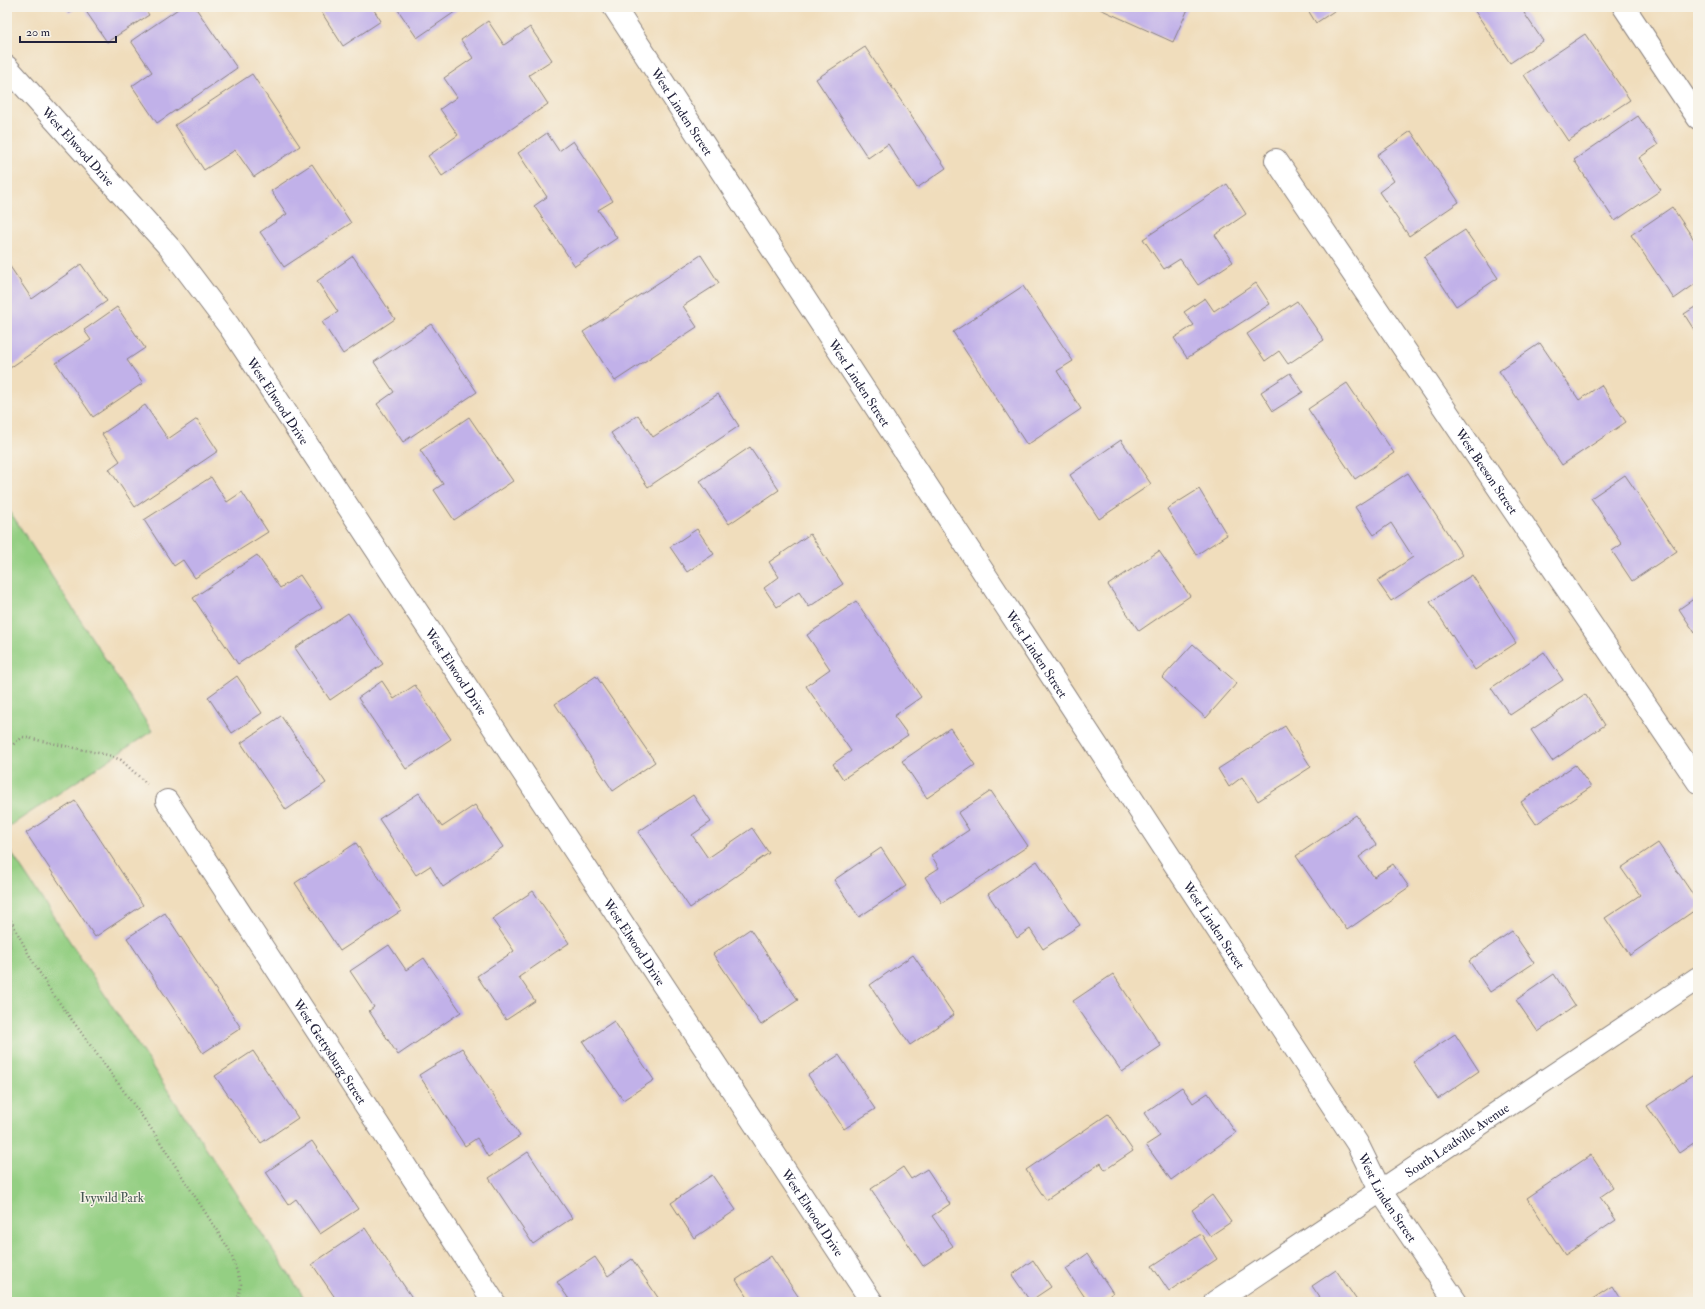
<svg xmlns="http://www.w3.org/2000/svg" width="1705" height="1309" font-family="'IM FELL Double Pica',serif">
  <rect width="100%" height="100%" fill="#f7f3e8"/>
  <filter id="ink" filterUnits="userSpaceOnUse"><feTurbulence type="fractalNoise" baseFrequency=".025" numOctaves="2"/><feDisplacementMap in="SourceGraphic" scale="8" xChannelSelector="R" yChannelSelector="G"/><feConvolveMatrix kernelMatrix="1 2 1 2 8 2 1 2 1" color-interpolation-filters="sRGB"/></filter>
  <filter id="wash" filterUnits="userSpaceOnUse"><feTurbulence type="fractalNoise" baseFrequency=".012" numOctaves="4" result="noise"/><feDisplacementMap in="SourceGraphic" scale="16" xChannelSelector="R" yChannelSelector="G"/><feGaussianBlur stdDeviation="0.9" result="paint"/><feColorMatrix in="noise" values="0 0 0 0 0 0 0 0 0 0 0 0 0 0 0 0 0 1.4 0 .05"/><feComposite in="paint" operator="in"/></filter>
  <g filter="url(#wash)">
    <rect width="100%" height="100%" fill="#f0ddbc"/>
    <g fill="#94cf83" stroke="#5b785f">
      <polygon points="7,507 152,731 7,828"/>
      <polygon points="7,846 307,1302 7,1302"/>
    </g>
    <g id="blocks">
      <g fill="#c1b1e9">
        <polygon points="65,7 78,7 69,13"/>
        <polygon points="83,7 144,7 149,15 107,42"/>
        <polygon points="181,7 195,7 237,68 157,123 132,86 152,72 131,41"/>
        <polygon points="325,7 372,7 381,21 343,46 320,10"/>
        <polygon points="396,7 462,7 417,38"/>
        <polygon points="1101,7 1189,7 1173,42 1100,9"/>
        <polygon points="1306,7 1340,7 1316,23"/>
        <polygon points="1472,7 1532,7 1524,13 1543,41 1510,63"/>
        <polygon points="488,21 504,45 530,27 552,60 529,75 548,104 442,176 428,156 458,135 440,109 457,97 444,78 473,58 461,40"/>
        <polygon points="1585,34 1630,100 1568,141 1524,75"/>
        <polygon points="865,47 946,168 917,188 888,144 868,158 816,79"/>
        <polygon points="252,74 300,146 254,177 235,150 204,170 175,125"/>
        <polygon points="1638,116 1658,145 1639,158 1661,190 1615,221 1574,160"/>
        <polygon points="1411,131 1459,202 1409,236 1379,192 1394,181 1377,155"/>
        <polygon points="547,133 559,151 573,141 613,201 598,210 617,238 575,266 534,206 547,197 518,153"/>
        <polygon points="312,164 351,223 284,267 260,232 287,214 271,191"/>
        <polygon points="1227,184 1246,214 1215,235 1233,262 1198,285 1180,259 1164,269 1143,239"/>
        <polygon points="1672,207 1695,241 1698,239 1698,282 1674,299 1631,235"/>
        <polygon points="1465,230 1498,278 1456,306 1424,257"/>
        <polygon points="701,255 719,283 683,306 697,327 615,381 583,332"/>
        <polygon points="353,256 395,319 343,354 322,322 338,312 317,281"/>
        <polygon points="7,262 32,299 81,264 107,301 7,370"/>
        <polygon points="1256,283 1270,304 1187,358 1174,338 1194,325 1184,312 1205,298 1214,311"/>
        <polygon points="1023,286 1073,361 1057,371 1081,409 1027,445 953,332"/>
        <polygon points="1297,301 1324,340 1288,364 1279,351 1265,361 1247,334"/>
        <polygon points="1698,305 1698,336 1684,314"/>
        <polygon points="117,307 145,348 127,360 143,383 93,417 56,363 91,340 84,330"/>
        <polygon points="431,324 477,392 403,442 377,404 394,392 374,362"/>
        <polygon points="1540,343 1579,400 1601,385 1626,422 1562,465 1499,371"/>
        <polygon points="1290,373 1303,392 1273,411 1261,392"/>
        <polygon points="1347,383 1394,453 1355,479 1308,409"/>
        <polygon points="718,394 739,426 648,487 611,433 638,415 653,437"/>
        <polygon points="145,405 168,439 197,419 218,451 135,507 109,469 120,461 102,434"/>
        <polygon points="469,417 513,481 454,520 434,490 443,484 420,450"/>
        <polygon points="1121,440 1151,484 1099,519 1070,475"/>
        <polygon points="750,447 779,490 729,524 700,481"/>
        <polygon points="1408,473 1462,555 1391,601 1377,581 1413,557 1391,523 1374,535 1355,507"/>
        <polygon points="1625,475 1677,551 1632,581 1612,551 1622,544 1591,498"/>
        <polygon points="211,477 227,502 242,492 268,532 195,578 183,560 174,566 144,520"/>
        <polygon points="1199,489 1227,535 1196,555 1167,509"/>
        <polygon points="697,529 714,554 687,572 670,547"/>
        <polygon points="810,534 843,584 809,607 799,592 777,607 764,588 779,577 769,562"/>
        <polygon points="1159,551 1190,596 1139,631 1108,585"/>
        <polygon points="257,555 280,588 300,575 322,608 238,664 193,598"/>
        <polygon points="1472,575 1516,643 1475,670 1430,602"/>
        <polygon points="1698,596 1698,631 1695,633 1679,609"/>
        <polygon points="856,601 921,697 894,716 908,735 843,779 833,764 851,751 806,686 830,669 807,635"/>
        <polygon points="348,613 383,664 330,700 295,648"/>
        <polygon points="1193,644 1237,683 1206,718 1162,678"/>
        <polygon points="1544,652 1563,680 1510,715 1491,688"/>
        <polygon points="237,676 262,713 232,733 208,697"/>
        <polygon points="596,676 655,762 613,791 555,704"/>
        <polygon points="382,681 394,699 415,685 451,739 406,769 358,698"/>
        <polygon points="1585,694 1605,725 1552,761 1531,730"/>
        <polygon points="281,716 326,783 286,810 241,743"/>
        <polygon points="1285,726 1311,767 1258,801 1242,777 1229,787 1218,769"/>
        <polygon points="950,728 975,765 927,798 902,761"/>
        <polygon points="1575,765 1591,787 1536,824 1521,802"/>
        <polygon points="991,791 1028,846 942,903 925,877 939,868 931,855 969,830 958,813"/>
        <polygon points="419,793 442,827 475,805 503,847 443,887 430,866 416,875 379,819"/>
        <polygon points="693,795 711,822 692,835 708,858 752,828 769,853 690,908 638,832"/>
        <polygon points="75,801 143,905 95,937 26,833"/>
        <polygon points="1356,815 1376,845 1359,857 1374,877 1393,864 1409,887 1347,930 1296,856"/>
        <polygon points="356,843 401,911 340,951 295,883"/>
        <polygon points="1658,843 1698,902 1698,908 1630,955 1605,918 1640,895 1621,868"/>
        <polygon points="881,848 906,886 859,917 834,880"/>
        <polygon points="1037,861 1080,925 1043,949 1030,929 1017,938 988,894"/>
        <polygon points="533,891 569,943 519,977 535,1001 506,1020 477,976 514,951 492,919"/>
        <polygon points="165,913 241,1028 203,1053 127,938"/>
        <polygon points="750,929 798,1000 761,1025 713,954"/>
        <polygon points="1512,931 1534,963 1490,992 1469,961"/>
        <polygon points="389,945 406,970 424,958 461,1012 398,1055 369,1011 374,1007 350,971"/>
        <polygon points="913,955 954,1015 910,1045 870,985"/>
        <polygon points="1113,974 1161,1046 1122,1072 1073,1001"/>
        <polygon points="1554,974 1575,1006 1538,1032 1516,1000"/>
        <polygon points="614,1021 654,1080 623,1100 583,1042"/>
        <polygon points="1455,1034 1479,1071 1438,1099 1413,1062"/>
        <polygon points="462,1048 520,1136 488,1157 477,1138 465,1146 419,1075"/>
        <polygon points="253,1051 298,1118 261,1143 215,1076"/>
        <polygon points="839,1055 875,1109 844,1129 808,1075"/>
        <polygon points="1698,1072 1698,1140 1679,1153 1647,1106"/>
        <polygon points="1182,1087 1193,1103 1208,1093 1236,1133 1171,1180 1146,1145 1160,1136 1144,1113"/>
        <polygon points="1108,1114 1133,1151 1105,1170 1101,1163 1046,1200 1026,1170"/>
        <polygon points="312,1141 358,1209 320,1234 296,1199 288,1205 266,1172"/>
        <polygon points="528,1152 572,1218 533,1244 489,1178"/>
        <polygon points="1591,1155 1613,1188 1600,1197 1616,1220 1565,1255 1527,1198"/>
        <polygon points="903,1167 911,1179 927,1169 950,1204 932,1216 953,1246 923,1266 871,1189"/>
        <polygon points="712,1175 736,1210 694,1238 671,1203"/>
        <polygon points="1212,1195 1231,1222 1210,1236 1192,1210"/>
        <polygon points="365,1228 415,1302 338,1302 312,1264"/>
        <polygon points="1201,1234 1217,1259 1169,1291 1152,1266"/>
        <polygon points="1087,1254 1113,1293 1099,1302 1088,1302 1066,1269"/>
        <polygon points="771,1256 802,1302 751,1302 736,1280"/>
        <polygon points="595,1257 608,1276 632,1259 661,1302 571,1302 557,1282"/>
        <polygon points="1033,1260 1051,1287 1030,1301 1012,1275"/>
        <polygon points="1336,1270 1358,1302 1323,1302 1312,1286"/>
        <polygon points="1612,1286 1622,1302 1588,1302"/>
      </g>
    </g>
  </g>
  <g filter="url(#ink)">
    <use href="#blocks" fill-opacity="0" stroke="#89807c" stroke-width="1"/>
    <g fill="none" stroke-linecap="round" stroke-linejoin="round">
      <defs>
        <g id="minor">
          <polyline points="1624,7 1698,118"/>
          <path id="s1" d="M7,67L170,248L229,326L872,1302"/>
          <path id="s2" d="M1276,160L1698,782"/>
          <path id="s3" d="M167,801L494,1302"/>
          <path id="s4" d="M1215,1302L1698,978"/>
        </g>
        <g id="tertiary">
          <path id="s5" d="M614,7L1357,1143L1381,1192L1456,1302"/>
        </g>
      </defs>
      <use href="#minor" stroke="#89807c" stroke-width="24"/>
      <use href="#tertiary" stroke="#89807c" stroke-width="24"/>
      <g stroke="#89807c" stroke-width="2.5" stroke-dasharray="1 3" stroke-linecap="butt">
        <polyline points="7,749 23,737 108,755 121,760 147,784"/>
        <polyline points="7,913 28,953 48,987 155,1134 230,1251 241,1284 237,1302"/>
      </g>
      <use href="#minor" stroke="#fff" stroke-width="22"/>
      <use href="#tertiary" stroke="#fff" stroke-width="22"/>
    </g>
  </g>
  <g text-anchor="middle" stroke-width="3" stroke-linejoin="round" paint-order="stroke">
    <g font-size="13" fill="#22223b" stroke="#f7f3e8">
      <text dy="5" stroke="none"><textPath href="#s5" startOffset="125">West Linden Street</textPath></text>
      <text dy="5" stroke="none"><textPath href="#s1" startOffset="107">West Elwood Drive</textPath></text>
      <text dy="5" stroke="none"><textPath href="#s5" startOffset="449">West Linden Street</textPath></text>
      <text dy="5" stroke="none"><textPath href="#s1" startOffset="431">West Elwood Drive</textPath></text>
      <text dy="5" stroke="none"><textPath href="#s2" startOffset="376">West Beeson Street</textPath></text>
      <text dy="5" stroke="none"><textPath href="#s5" startOffset="773">West Linden Street</textPath></text>
      <text dy="5" stroke="none"><textPath href="#s1" startOffset="755">West Elwood Drive</textPath></text>
      <text dy="5" stroke="none"><textPath href="#s5" startOffset="1097">West Linden Street</textPath></text>
      <text dy="5" stroke="none"><textPath href="#s1" startOffset="1079">West Elwood Drive</textPath></text>
      <text dy="5" stroke="none"><textPath href="#s3" startOffset="299">West Gettysburg Street</textPath></text>
      <text dy="5" stroke="none"><textPath href="#s4" startOffset="291">South Leadville Avenue</textPath></text>
      <text dy="5" stroke="none"><textPath href="#s5" startOffset="1420">West Linden Street</textPath></text>
      <text dy="5" stroke="none"><textPath href="#s1" startOffset="1403">West Elwood Drive</textPath></text>
    </g>
    <g font-size="13" fill="#445651" stroke="#f7f3e8">
      <text x="112" y="1202">Ivywild Park</text>
    </g>
  </g>
  <rect width="1705" height="1309" fill="none" stroke="#f7f3e8" stroke-width="24"/>
  <path d="M20 36v6h96v-6" fill="none" stroke="#22223b" stroke-width="2"/>
  <text x="26" y="36" font-size="12" fill="#22223b" stroke="#f7f3e8" stroke-width="3" paint-order="stroke">20 m</text>
</svg>
